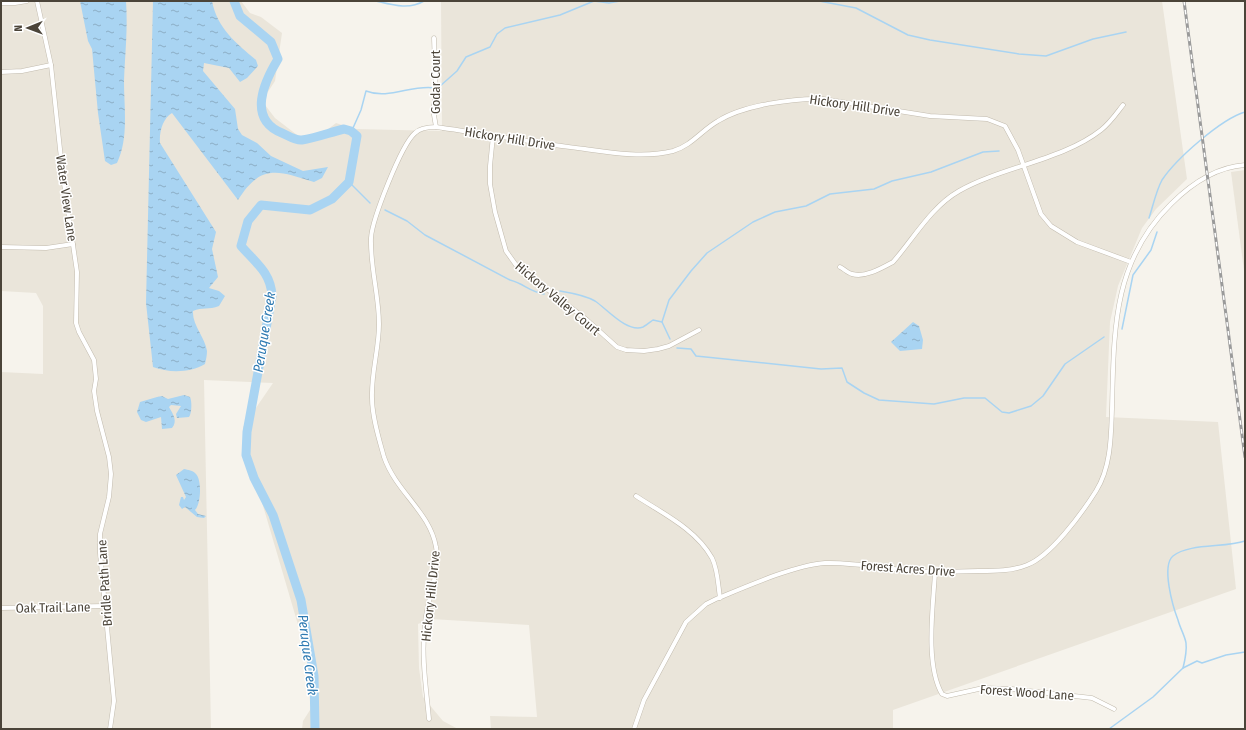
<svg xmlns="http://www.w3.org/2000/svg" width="1246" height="730" font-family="'Fira Sans Condensed',sans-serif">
  <defs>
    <pattern id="water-ripples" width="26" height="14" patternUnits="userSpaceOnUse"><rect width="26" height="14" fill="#a9d4f2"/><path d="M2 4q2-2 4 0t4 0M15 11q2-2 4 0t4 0" fill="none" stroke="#8caec5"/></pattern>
  </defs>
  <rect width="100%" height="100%" fill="#f6f3ec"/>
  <g fill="#eae5da">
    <polygon points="1,1 241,1 250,13 261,17 282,33 275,81 262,101 275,118 301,138 314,140 336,123 354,129 442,131 441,1 1162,1 1187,179 1156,209 1142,228 1118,286 1110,322 1106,417 1218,422 1236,589 893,710 893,729 491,729 490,716 537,717 529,625 431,619 418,624 419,668 423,697 443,721 458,729 302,729 303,721 319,696 246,448 243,427 273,383 204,380 211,729 1,729 1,372 43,374 43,306 36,293 1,291"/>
    <polygon points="1245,170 1245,278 1231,172"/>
  </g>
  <g fill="url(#water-ripples)">
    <path d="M80,1H126C128,29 125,54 124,81C124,108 129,138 117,163L111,165L105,161L98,113L92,49L88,41Z"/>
    <path d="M153,1H212C217,28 236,43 256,60L258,66L247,78L240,82L229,68L204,63L203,71L235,109L238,129L242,135L257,143L271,156L303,171L328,167L322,178L314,182C278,171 261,163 238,200L172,113C163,118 159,132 160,143L216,232L212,249L218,277L209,288L219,291L225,296L219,306C209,310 202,307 193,311C192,325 205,337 207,351C207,355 206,360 205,364C190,373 169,373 153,367L146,303Z"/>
    <polygon points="913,322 919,326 923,340 922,349 900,351 891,342"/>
    <path d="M184,395L190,397C192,401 192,413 189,417L177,418L176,414L181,406L171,405L169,407C173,414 178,421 172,428L162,429L161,417L146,422L141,420L137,412L140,402L157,397L162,396L168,399Z"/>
    <path d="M184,469C188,470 193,470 196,474C202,480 201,504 195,510L198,514L206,516L204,518L197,517L185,507L182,509L179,505L181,497H183L184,500L186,497L176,475Z"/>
  </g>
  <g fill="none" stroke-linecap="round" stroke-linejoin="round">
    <g stroke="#a9d4f2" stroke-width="1.5">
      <path d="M376,1C393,5 409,10 424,1"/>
      <polyline points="819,1 856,8 908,35 930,40 1019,54 1046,56 1093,39 1126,32"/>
      <polyline points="439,87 457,71 466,57 490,47 497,34 505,28 560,15 594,1 609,3 620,1"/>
      <path d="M357,136L353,128L361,110L366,91C389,100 412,84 435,88"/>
      <polyline points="349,182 370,203"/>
      <path d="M385,210L407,221L425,235L510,280C525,284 528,291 544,294"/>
      <path d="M1149,218C1153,206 1156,191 1162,180C1176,159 1221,119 1245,112"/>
      <path d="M560,291C572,293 585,295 595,301C607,309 627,333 643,327C647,325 650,322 653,320L662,322"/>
      <polyline points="1122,329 1133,275 1151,250 1157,232"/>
      <polyline points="670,339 662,322 669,300 691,271 707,253 753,222 775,212 806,206 830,194 874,189 892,181 931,172 983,152 999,151"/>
      <polyline points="677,348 691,349 696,356 821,369 842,368 847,382 864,393 879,400 934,404 964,398 985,398 1002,412 1009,413 1031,406 1043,396 1065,364 1104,337"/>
      <path d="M1183,668C1185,660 1187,651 1186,643C1185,636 1180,628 1178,620C1173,607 1161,566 1173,556C1189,543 1225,548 1245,541"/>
      <polyline points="1109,729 1153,697 1183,668 1197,661 1202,663 1226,655 1245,652"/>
    </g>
    <path stroke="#a9d4f2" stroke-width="9" d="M234,1L240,16L271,42L278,59C264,82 247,119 282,133C287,135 296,141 302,140C316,138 331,132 344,129L351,131L357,136L349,182L332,199L310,210L261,205L248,221L241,246C256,263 271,273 272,296L247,432L246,455L254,478L273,515L301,600L314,676L315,729"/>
    <defs>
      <g id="street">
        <polyline points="37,1 51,65 63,177 77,272 76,323 79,332 94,360 96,379 94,391 97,411 109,457 111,474 109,497 100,534 100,553 114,701 110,729"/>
        <polyline points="1,3 15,3 27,1"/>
        <polyline points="434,38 436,95 433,109 436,127"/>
        <polyline points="1,72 22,71 51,65"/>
        <polyline points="493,136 490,166 490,184 495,212 506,251 516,265 587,320 617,347 626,350 644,351 658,349 669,346 699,330"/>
        <polyline points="1,247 46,248 73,244"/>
        <path d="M840,267C844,269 848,273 852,274C865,278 882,268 893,262C914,238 931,207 959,191C1001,167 1063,160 1101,130C1110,123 1116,114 1123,105"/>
        <path d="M636,496C662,513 696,529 712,558C718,570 718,585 720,598"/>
        <path d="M935,573C933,607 925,665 942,694L947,696L983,688L1012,689L1092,698L1114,709"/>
        <polyline points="1,608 104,606"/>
        <path d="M429,719C426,687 421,655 425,623C427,600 441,569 436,547C430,512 396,492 384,457C379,439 372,417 372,398C371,373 379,349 379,324C379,295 370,267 371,238C372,220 401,145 415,133C420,128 428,127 436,127C486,134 535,143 585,149C613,153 645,158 673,151C691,146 702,130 718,121C743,105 794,98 823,99L930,116L987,119L1005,126L1018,150L1041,214L1051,226L1077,242L1131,262"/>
        <path d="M634,729L644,700L686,622L706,604L716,599C745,587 795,565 825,563C850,562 876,567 902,570C927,573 953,572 979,571C995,571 1012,571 1027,565C1051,556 1082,513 1096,491C1111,467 1111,437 1112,409C1114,332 1112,262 1171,204C1191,184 1216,167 1245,165"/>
      </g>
    </defs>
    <use href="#street" stroke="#c2bbae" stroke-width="5"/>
    <use href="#street" stroke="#fff" stroke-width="4"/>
    <defs>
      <polyline id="rail" points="1184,1 1245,457"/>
    </defs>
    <use href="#rail" stroke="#9a9a9a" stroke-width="3"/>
    <use href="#rail" stroke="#fff" stroke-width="1.5" stroke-dasharray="4.5" stroke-linecap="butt"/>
  </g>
  <g text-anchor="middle" stroke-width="3" stroke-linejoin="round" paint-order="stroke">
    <g font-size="13" fill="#4b4439" stroke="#fff">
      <text transform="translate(435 82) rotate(-90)" y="5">Godar Court</text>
      <text transform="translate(855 105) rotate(8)" y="5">Hickory Hill Drive</text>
      <text transform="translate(510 138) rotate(9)" y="5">Hickory Hill Drive</text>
      <text transform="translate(67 198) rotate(82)" y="5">Water View Lane</text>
      <text transform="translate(558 298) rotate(40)" y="5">Hickory Valley Court</text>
      <text transform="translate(908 568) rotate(4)" y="5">Forest Acres Drive</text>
      <text transform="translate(104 583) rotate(-94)" y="5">Bridle Path Lane</text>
      <text transform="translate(430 596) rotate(-84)" y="5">Hickory Hill Drive</text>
      <text transform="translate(53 607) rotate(-1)" y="5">Oak Trail Lane</text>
      <text transform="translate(1027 692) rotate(4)" y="5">Forest Wood Lane</text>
    </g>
    <g font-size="14" font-style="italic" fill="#2e7ab2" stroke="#fff">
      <text transform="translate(264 332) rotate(-81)" y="5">Peruque Creek</text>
      <text transform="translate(308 655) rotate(83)" y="5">Peruque Creek</text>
    </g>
  </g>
  <rect width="1246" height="730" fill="none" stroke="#4b4439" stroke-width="4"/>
  <g transform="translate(28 28) rotate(269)" stroke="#ffffff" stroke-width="3" paint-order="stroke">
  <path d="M0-3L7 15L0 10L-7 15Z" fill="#4b4439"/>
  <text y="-6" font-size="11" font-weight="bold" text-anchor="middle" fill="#4b4439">N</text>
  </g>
</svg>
